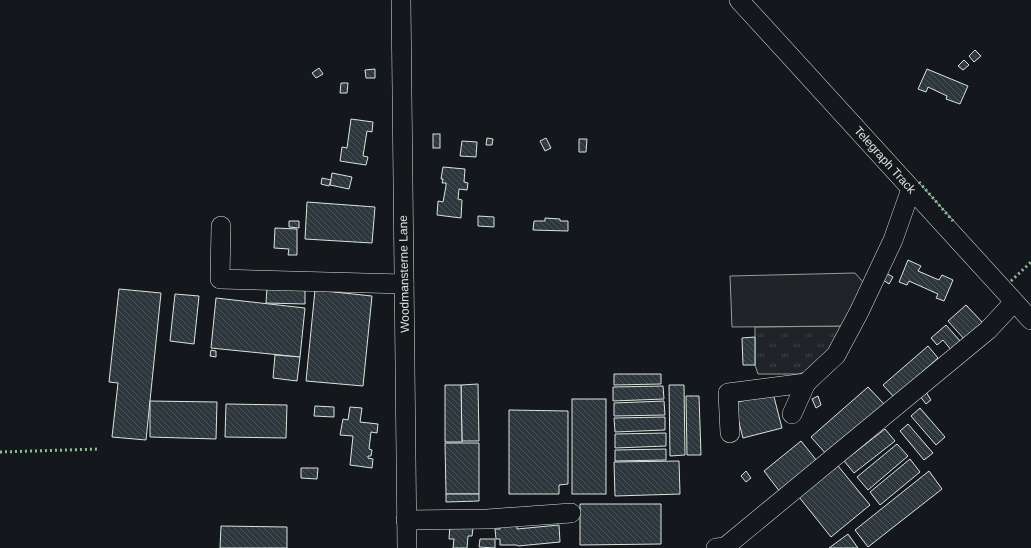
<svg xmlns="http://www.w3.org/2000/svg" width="1031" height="548" font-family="Arial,sans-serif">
  <defs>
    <pattern id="grass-tufts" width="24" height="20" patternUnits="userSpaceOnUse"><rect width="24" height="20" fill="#202428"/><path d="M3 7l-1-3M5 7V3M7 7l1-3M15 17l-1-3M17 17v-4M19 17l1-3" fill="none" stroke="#404447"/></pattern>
    <pattern id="building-back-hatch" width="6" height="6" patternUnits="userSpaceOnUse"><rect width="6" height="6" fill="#2c363c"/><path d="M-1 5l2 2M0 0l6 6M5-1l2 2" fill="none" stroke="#4a5358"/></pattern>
  </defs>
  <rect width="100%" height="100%" fill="#14181c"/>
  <polygon fill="url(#grass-tufts)" stroke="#939e99" points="845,326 826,358 813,369 799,374 758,374 755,365 755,327"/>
  <polygon fill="#202428" stroke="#939e99" points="855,273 864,283 845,326 732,327 730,276"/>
  <g fill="url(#building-back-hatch)" stroke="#d8e6dc">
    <polygon points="975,50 981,56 974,62 969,56"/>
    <polygon points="964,60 969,65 963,70 958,66"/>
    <polygon points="319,68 323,74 316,78 312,73"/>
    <polygon points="375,69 375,78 366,78 365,70"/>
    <polygon points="927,69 968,86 960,104 946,99 947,96 928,87 926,92 918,89"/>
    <polygon points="341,83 348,83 347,93 340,93"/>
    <polygon points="351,119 373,122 372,132 367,131 363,156 368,157 366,165 340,161 342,147 347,148"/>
    <rect x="433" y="134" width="7" height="14"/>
    <polygon points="487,138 493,139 492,145 486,145"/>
    <polygon points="546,138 551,148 545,151 540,141"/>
    <polygon points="579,139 587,139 586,152 579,152"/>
    <polygon points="462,141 477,142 476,157 460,156"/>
    <polygon points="443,167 465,169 464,182 468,183 467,190 459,189 458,199 462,200 461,218 437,215 438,201 443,202 446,186 446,183 442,183 443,179 441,179"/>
    <polygon points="332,173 352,177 349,189 330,185"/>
    <polygon points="322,178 331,180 329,186 321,184"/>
    <polygon points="307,202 375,207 372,243 305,239"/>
    <polygon points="478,216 494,217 494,227 478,226"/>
    <polygon points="545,218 560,219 560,221 568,221 568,231 533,230 534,221 545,221"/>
    <polygon points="289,221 299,221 299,228 289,227"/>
    <polygon points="275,228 297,229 297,255 288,255 289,249 274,248"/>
    <polygon points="908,260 921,266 918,271 939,280 942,275 953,280 944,301 936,298 938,294 909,281 907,285 899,282"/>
    <polygon points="884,272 893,277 889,284 880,278"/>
    <polygon points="267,287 305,288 305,304 266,303"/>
    <polygon points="119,289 161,293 146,440 112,437 118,383 109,382"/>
    <polygon points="315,290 372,296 363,386 306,381"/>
    <polygon points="175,294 199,296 194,344 170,341"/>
    <polygon points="216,298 305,308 300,357 211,348"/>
    <polygon points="966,305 983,323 965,340 948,321"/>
    <polygon points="946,325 961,342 952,351 943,340 937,345 931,338"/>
    <polygon points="755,337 755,365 743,365 742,338"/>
    <polygon points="928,346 938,358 894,397 883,385"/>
    <polygon points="211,350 216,351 216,357 210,356"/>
    <polygon points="275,355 300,357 297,381 273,378"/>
    <polygon points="614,374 661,374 661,384 614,385"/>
    <polygon points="478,384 479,441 462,441 461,385"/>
    <polygon points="445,385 461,385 462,442 445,442"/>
    <polygon points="669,385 684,385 685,455 670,456"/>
    <polygon points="663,386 664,399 613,401 613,387"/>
    <polygon points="868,387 884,404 827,455 811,437"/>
    <polygon points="926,392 931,400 926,404 920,396"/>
    <polygon points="773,393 782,428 743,438 734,403"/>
    <polygon points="686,396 699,396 701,455 687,455"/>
    <polygon points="818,396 821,405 816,408 812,399"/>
    <rect x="572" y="399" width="34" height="95"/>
    <polygon points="150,401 217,402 216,439 150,437"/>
    <polygon points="664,401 665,415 614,416 614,403"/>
    <polygon points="226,404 287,405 286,438 225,437"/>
    <polygon points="315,406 334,407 334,417 314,416"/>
    <polygon points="350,407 362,408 360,422 378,424 377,433 371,432 369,449 372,450 371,456 368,456 368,458 373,459 372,468 350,465 353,436 340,435 343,419 348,420"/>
    <polygon points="920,408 945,437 936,445 911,416"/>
    <polygon points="509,410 568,411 568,484 559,485 559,494 509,494"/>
    <polygon points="665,417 665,430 615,432 614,418"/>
    <polygon points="908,424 933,453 924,460 900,431"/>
    <polygon points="885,429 895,441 854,473 844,461"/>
    <polygon points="666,433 666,446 615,448 615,434"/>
    <polygon points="801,441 817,461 780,492 764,471"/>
    <polygon points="445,443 479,443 479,494 446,494"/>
    <polygon points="897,444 908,456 868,490 857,477"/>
    <polygon points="666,449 666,460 615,461 615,450"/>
    <polygon points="910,459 920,472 880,505 870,492"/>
    <polygon points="679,461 680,494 615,496 614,462"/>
    <polygon points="838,466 870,505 831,537 799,497"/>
    <polygon points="301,468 318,468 317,479 301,478"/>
    <polygon points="746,471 751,478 746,482 741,476"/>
    <polygon points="929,471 942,489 868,547 855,530"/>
    <polygon points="446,494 479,494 479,501 446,502"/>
    <polygon points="580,504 661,504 661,544 580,545"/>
    <polygon points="450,525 473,528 472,536 468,536 467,548 453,548 454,539 449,539"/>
    <polygon points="559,525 560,542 518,546 517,545 500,545 500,539 496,539 495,529 500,529 500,526 517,526 517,529"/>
    <polygon points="221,526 287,527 287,548 220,548"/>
    <polygon points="848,534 858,548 829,548"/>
    <polygon points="480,539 495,539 495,548 479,547"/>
  </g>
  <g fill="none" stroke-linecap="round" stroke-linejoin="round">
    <defs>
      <g id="minor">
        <polyline points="401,0 407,548"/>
        <polyline points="739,0 1031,320"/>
        <polyline points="221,226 220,279 404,284"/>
        <polyline points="792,414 806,383"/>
        <polyline points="730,433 728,393 806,383 836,355 859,312 893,240 911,189"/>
        <polyline points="406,520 487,519 571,513"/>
        <polyline points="716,548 725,547 988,330 1014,302"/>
      </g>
    </defs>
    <use href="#minor" stroke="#d8e6dc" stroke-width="20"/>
    <use href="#minor" stroke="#14181c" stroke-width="19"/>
    <g stroke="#8ac095" stroke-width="3" stroke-dasharray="2 3" stroke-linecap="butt">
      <polyline points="919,182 953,221"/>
      <polyline points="1011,281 1031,262"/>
      <polyline points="0,452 100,449"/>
    </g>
  </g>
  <g text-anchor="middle" stroke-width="3" stroke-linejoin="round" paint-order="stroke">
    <g font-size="12" fill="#d8e6dc" stroke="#14181c">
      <text transform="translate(885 160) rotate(48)" y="4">Telegraph Track</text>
      <text transform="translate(404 274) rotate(-91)" y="4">Woodmansterne Lane</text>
    </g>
  </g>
</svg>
